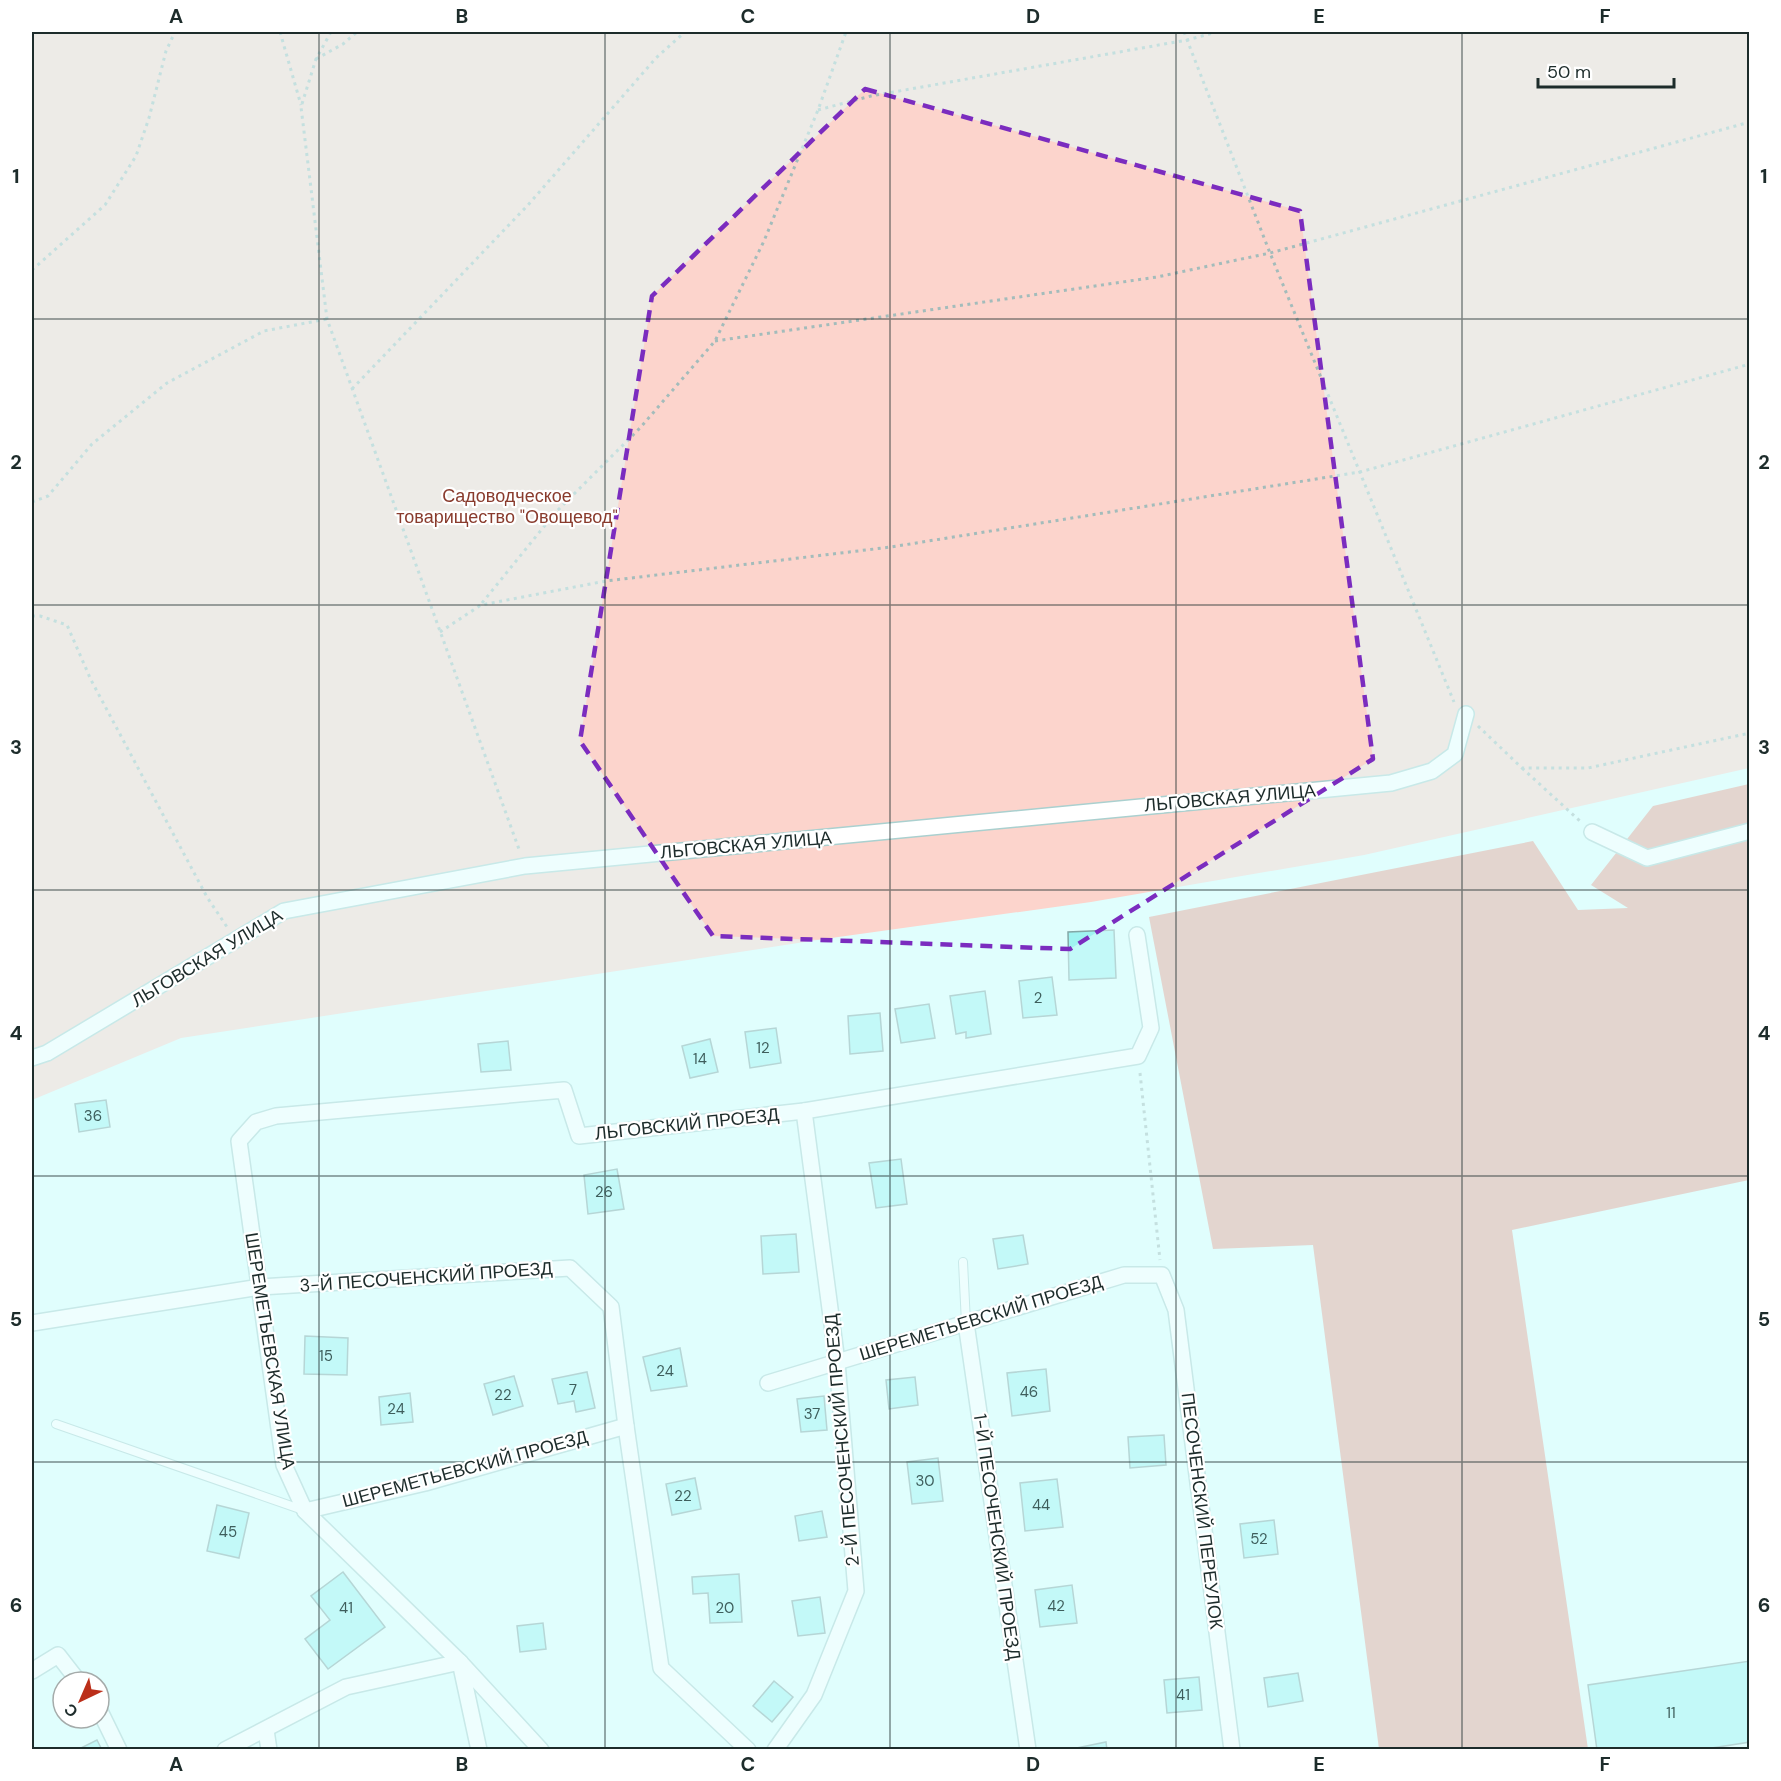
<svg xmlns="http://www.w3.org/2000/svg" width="1781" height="1781" font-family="'DM Sans',sans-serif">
  <rect width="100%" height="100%" fill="#e0fefd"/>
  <polygon fill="#fcd4cc" points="32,32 1749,32 1749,768 1364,855 1091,902 824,939 181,1038 32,1100"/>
  <polygon fill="#e6a598" points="1749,784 1749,1180 1512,1230 1588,1749 1379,1749 1313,1245 1213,1249 1149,917 1533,841 1578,910 1628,908 1591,885 1653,806"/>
  <g fill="#9ff3f1" stroke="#83a7a6" stroke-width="1.5">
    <polygon points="1114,930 1116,978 1069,980 1068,932"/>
    <polygon points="1052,977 1057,1015 1023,1018 1019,981"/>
    <polygon points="985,991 991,1034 966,1038 966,1032 956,1034 950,996"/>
    <polygon points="929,1004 935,1038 901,1043 895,1009"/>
    <polygon points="880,1013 883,1051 850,1054 848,1016"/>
    <polygon points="776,1028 781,1063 750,1068 745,1032"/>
    <polygon points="710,1039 718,1072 690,1078 682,1046"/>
    <polygon points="508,1041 511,1070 481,1072 478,1044"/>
    <polygon points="106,1100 110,1127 79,1132 75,1104"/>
    <polygon points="901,1159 907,1204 876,1208 869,1163"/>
    <polygon points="617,1169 624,1209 588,1214 584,1175"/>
    <polygon points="796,1234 799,1272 763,1274 761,1236"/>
    <polygon points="1023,1235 1028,1264 998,1269 993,1239"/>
    <polygon points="305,1336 348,1338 347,1375 304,1374"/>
    <polygon points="680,1348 687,1386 651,1391 643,1357"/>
    <polygon points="1046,1369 1050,1411 1012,1416 1007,1373"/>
    <polygon points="587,1372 595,1408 576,1412 574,1401 558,1404 552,1379"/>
    <polygon points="514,1376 523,1406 493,1415 484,1384"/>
    <polygon points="915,1377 918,1405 889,1409 886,1380"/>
    <polygon points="410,1393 413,1422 381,1425 379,1397"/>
    <polygon points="824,1396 827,1430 801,1432 797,1399"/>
    <polygon points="1164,1435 1166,1465 1130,1468 1128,1437"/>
    <polygon points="938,1458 943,1501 912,1504 907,1462"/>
    <polygon points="695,1478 701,1509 672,1515 666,1484"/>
    <polygon points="1057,1479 1063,1527 1025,1531 1020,1483"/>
    <polygon points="217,1505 249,1513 239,1558 207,1551"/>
    <polygon points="822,1511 827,1537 799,1541 795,1516"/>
    <polygon points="1274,1520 1278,1554 1244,1558 1240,1524"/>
    <polygon points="343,1572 385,1627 328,1669 305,1639 330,1620 311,1596"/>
    <polygon points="739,1574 742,1622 710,1623 708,1593 693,1594 692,1577"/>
    <polygon points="1072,1585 1077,1623 1040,1627 1035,1590"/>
    <polygon points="820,1597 825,1633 798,1636 792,1601"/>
    <polygon points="543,1623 546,1649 520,1652 517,1626"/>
    <polygon points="1750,1661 1750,1742 1699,1750 1597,1750 1588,1685"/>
    <polygon points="1298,1673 1303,1701 1268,1707 1264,1678"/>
    <polygon points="1199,1677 1202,1710 1167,1713 1164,1680"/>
    <polygon points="774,1681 793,1697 772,1722 753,1706"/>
    <polygon points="97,1740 102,1750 77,1750"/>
    <polygon points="1106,1742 1107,1750 1067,1750"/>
  </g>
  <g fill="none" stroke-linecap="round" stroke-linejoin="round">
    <defs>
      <g id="service">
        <polyline points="963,1262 966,1323"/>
        <polyline points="56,1424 303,1510"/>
      </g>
      <g id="minor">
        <polyline points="1592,832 1647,858 1750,831"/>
        <polyline points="32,1058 47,1053 284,911 525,866 1391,783 1432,771 1455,754 1466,714"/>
        <polyline points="32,1323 260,1287 570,1268 611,1307 626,1426 661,1668 748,1750"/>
        <polyline points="966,1323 1028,1750"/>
        <polyline points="768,1383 1124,1275 1162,1275 1176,1310 1232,1750"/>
        <polyline points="305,1511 425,1483 626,1426"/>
        <polyline points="460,1662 479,1750"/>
        <polyline points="32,1671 58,1655 79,1682"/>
        <polyline points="99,1709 119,1750"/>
        <polyline points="266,1730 269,1750"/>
        <polyline points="225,1750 346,1687 460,1662"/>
        <polyline points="541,1750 460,1662 305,1511 284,1465 239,1141 256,1122 276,1116 564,1090 579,1136 804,1111 1138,1056 1151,1028 1137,935"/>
        <polyline points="775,1750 814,1695 856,1591 837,1362 804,1111"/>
      </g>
    </defs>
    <use href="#service" stroke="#aad0cf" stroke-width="10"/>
    <use href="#minor" stroke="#aad0cf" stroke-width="18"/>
    <g stroke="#a3bcbb" stroke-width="3" stroke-dasharray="3 4.5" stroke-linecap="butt">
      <polyline points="280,32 301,105"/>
      <polyline points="331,32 316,59 301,107 327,319 520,852"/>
      <polyline points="1184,32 1270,253 1454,702"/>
      <polyline points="316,59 343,44 357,32"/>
      <polyline points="818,110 871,96 1187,40 1217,32"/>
      <polyline points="32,270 105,205 136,156 149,118 166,51 175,32"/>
      <polyline points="715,341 1157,277 1270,253 1750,122"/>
      <polyline points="352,389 528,205 656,58 685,32"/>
      <polyline points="32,502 48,496 92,444 167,383 264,331 327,319"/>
      <polyline points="482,603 555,513 640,428 715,341 764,241 818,110 846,32"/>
      <polyline points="32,616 40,616 67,625 91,680 207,897 227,927"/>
      <polyline points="440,632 481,605 606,581 891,547 1360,472 1750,364"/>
      <polyline points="1478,726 1522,768 1588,768 1750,733"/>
      <polyline points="1522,768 1581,822"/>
      <polyline points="1140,1073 1160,1260"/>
    </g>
    <use href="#service" stroke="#fff" stroke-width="8"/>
    <use href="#minor" stroke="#fff" stroke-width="15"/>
  </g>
  <path d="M0 0H1781V1781H0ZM865,89L1300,211L1373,759L1070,949L713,936L580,741L652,296Z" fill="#e0fefd" fill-opacity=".55" fill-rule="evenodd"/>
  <path fill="none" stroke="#7b2cbf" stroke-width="4.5" stroke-dasharray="12 8" stroke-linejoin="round" d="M865,89L1300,211L1373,759L1070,949L713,936L580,741L652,296Z"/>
  <path fill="none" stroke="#1d2c2b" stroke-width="1.5" stroke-opacity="0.55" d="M319,32V1750M605,32V1750M890,32V1750M1176,32V1750M1462,32V1750M32,319H1750M32,605H1750M32,890H1750M32,1176H1750M32,1462H1750"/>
  <g text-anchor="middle" stroke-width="4.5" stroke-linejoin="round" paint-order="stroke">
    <g font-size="15" fill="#3e5e5c">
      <text x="1038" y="1003">2</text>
      <text x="763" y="1053">12</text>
      <text x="700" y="1064">14</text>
      <text x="93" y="1121">36</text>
      <text x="604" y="1197">26</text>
      <text x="326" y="1361">15</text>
      <text x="665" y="1376">24</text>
      <text x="573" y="1395">7</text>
      <text x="1029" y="1397">46</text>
      <text x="503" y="1400">22</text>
      <text x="396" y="1414">24</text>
      <text x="812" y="1419">37</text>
      <text x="925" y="1486">30</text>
      <text x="683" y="1501">22</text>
      <text x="1041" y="1510">44</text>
      <text x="228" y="1537">45</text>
      <text x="1259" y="1544">52</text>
      <text x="1056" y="1611">42</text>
      <text x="346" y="1613">41</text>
      <text x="725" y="1613">20</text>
      <text x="1183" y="1700">41</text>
      <text x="1671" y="1718">11</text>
    </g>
    <g font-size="18" fill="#893b2d" stroke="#fff">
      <text x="507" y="502">Садоводческое<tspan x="507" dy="21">товарищество "Овощевод"</tspan></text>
    </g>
    <g font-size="18" fill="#1d2c2b" stroke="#fff">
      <text transform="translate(1230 798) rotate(-5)" y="6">ЛЬГОВСКАЯ УЛИЦА</text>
      <text transform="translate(746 845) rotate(-5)" y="6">ЛЬГОВСКАЯ УЛИЦА</text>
      <text transform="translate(207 958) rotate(-31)" y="6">ЛЬГОВСКАЯ УЛИЦА</text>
      <text transform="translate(687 1124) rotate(-6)" y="6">ЛЬГОВСКИЙ ПРОЕЗД</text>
      <text transform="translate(426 1277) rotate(-4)" y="6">3-Й ПЕСОЧЕНСКИЙ ПРОЕЗД</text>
      <text transform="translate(981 1318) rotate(-17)" y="6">ШЕРЕМЕТЬЕВСКИЙ ПРОЕЗД</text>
      <text transform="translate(270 1351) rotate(81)" y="6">ШЕРЕМЕТЬЕВСКАЯ УЛИЦА</text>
      <text transform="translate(842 1440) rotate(-95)" y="6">2-Й ПЕСОЧЕНСКИЙ ПРОЕЗД</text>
      <text transform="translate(465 1469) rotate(-15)" y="6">ШЕРЕМЕТЬЕВСКИЙ ПРОЕЗД</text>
      <text transform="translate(1202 1511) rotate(83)" y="6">ПЕСОЧЕНСКИЙ ПЕРЕУЛОК</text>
      <text transform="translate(997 1537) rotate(82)" y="6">1-Й ПЕСОЧЕНСКИЙ ПРОЕЗД</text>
    </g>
  </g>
  <rect width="1781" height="1781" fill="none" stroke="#ffffff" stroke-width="66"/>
  <g transform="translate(81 1700) rotate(224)"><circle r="28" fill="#ffffff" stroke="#a5abaa" stroke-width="1.5"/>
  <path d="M0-4.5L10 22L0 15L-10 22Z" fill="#bb2f1a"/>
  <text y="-9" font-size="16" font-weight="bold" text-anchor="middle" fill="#1d2c2b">С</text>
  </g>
  <path d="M1538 78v9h136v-9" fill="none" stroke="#1d2c2b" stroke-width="3"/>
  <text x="1547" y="78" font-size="18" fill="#1d2c2b" stroke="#ffffff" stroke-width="4.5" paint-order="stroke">50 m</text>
  <rect x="33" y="33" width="1715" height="1715" fill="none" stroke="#1d2c2b" stroke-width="2"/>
  <g font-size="20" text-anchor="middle" font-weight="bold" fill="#1d2c2b">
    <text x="176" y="23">A</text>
    <text x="462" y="23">B</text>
    <text x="748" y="23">C</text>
    <text x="1033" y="23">D</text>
    <text x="1319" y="23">E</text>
    <text x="1605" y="23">F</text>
    <text x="16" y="183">1</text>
    <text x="1764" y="183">1</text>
    <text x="16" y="469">2</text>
    <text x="1764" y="469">2</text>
    <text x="16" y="754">3</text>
    <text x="1764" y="754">3</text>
    <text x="16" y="1040">4</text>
    <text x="1764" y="1040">4</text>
    <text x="16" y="1326">5</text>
    <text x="1764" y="1326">5</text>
    <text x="16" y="1612">6</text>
    <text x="1764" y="1612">6</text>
    <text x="176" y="1771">A</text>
    <text x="462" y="1771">B</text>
    <text x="748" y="1771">C</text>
    <text x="1033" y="1771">D</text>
    <text x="1319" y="1771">E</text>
    <text x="1605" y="1771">F</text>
  </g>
</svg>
